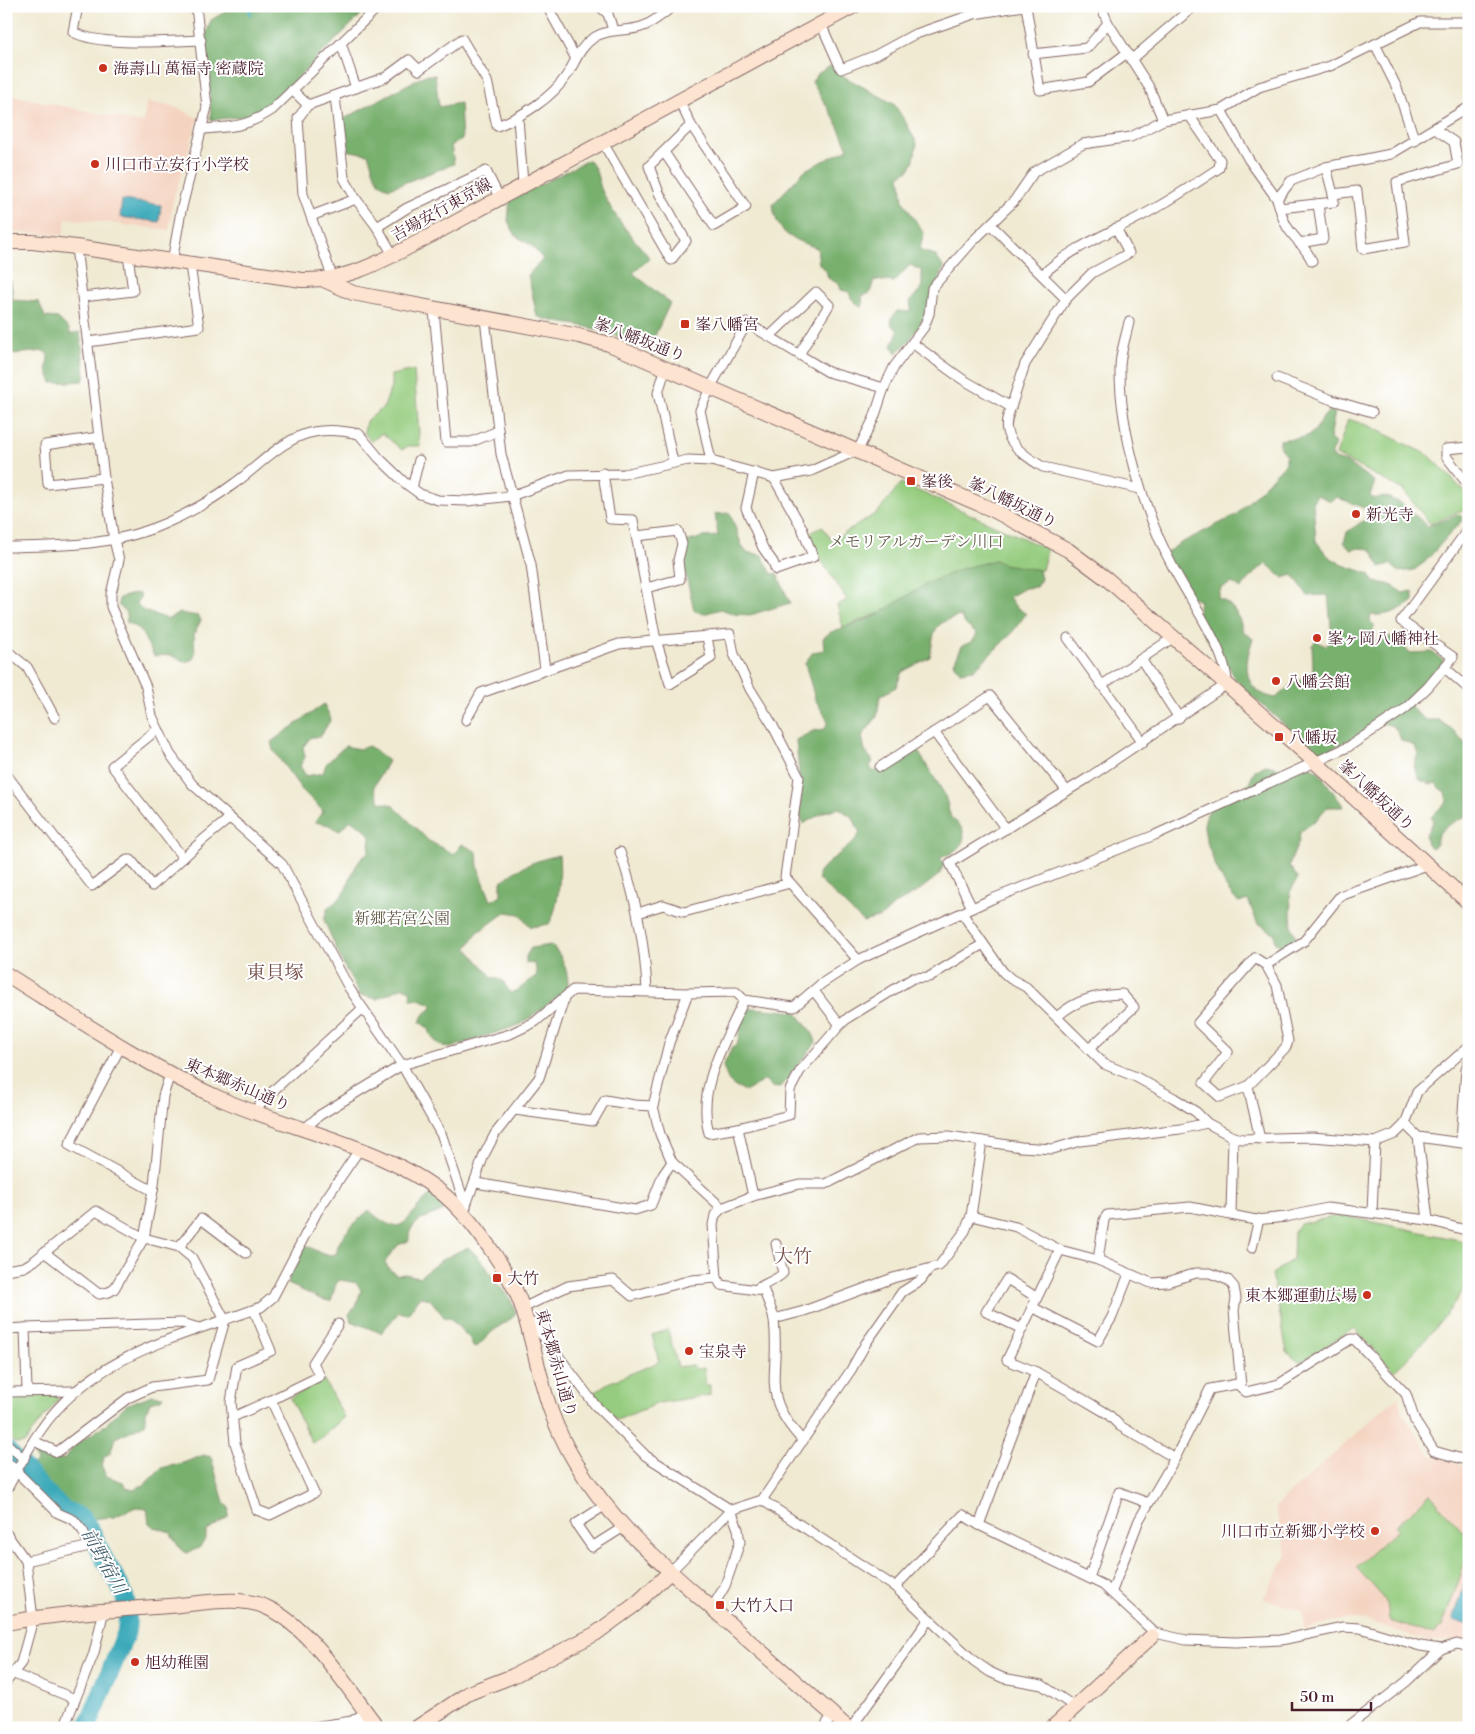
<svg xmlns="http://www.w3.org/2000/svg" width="1475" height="1734" font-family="'Libre Bodoni','Noto Serif JP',serif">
  <rect width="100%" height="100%" fill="#fff"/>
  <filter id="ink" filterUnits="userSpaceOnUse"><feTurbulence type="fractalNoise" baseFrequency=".02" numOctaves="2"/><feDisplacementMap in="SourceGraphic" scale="10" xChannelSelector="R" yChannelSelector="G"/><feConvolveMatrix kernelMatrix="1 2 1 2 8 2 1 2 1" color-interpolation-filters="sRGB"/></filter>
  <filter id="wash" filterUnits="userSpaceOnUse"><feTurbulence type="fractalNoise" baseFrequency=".0096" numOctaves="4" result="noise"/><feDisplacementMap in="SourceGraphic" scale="20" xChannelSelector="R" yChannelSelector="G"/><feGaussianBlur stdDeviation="1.12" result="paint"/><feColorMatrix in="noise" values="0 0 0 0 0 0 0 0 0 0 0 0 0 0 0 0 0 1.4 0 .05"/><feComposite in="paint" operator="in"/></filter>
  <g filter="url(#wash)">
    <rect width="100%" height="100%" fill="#f0ead2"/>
    <g fill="#f4d3c0">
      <polygon points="6,94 143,123 147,102 175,107 198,118 172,205 169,230 66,218 63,235 6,232"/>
      <polygon points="1398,1396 1402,1412 1430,1455 1469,1467 1469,1639 1430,1642 1367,1621 1345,1619 1304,1630 1303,1611 1263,1599 1287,1555 1275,1507"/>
    </g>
    <g fill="#95cc7f" stroke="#707655">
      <polygon points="414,370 420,446 408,446 402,450 382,433 371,442 364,432 366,421 384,407 391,387 391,375"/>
      <polygon points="1348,419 1367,425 1430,456 1466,493 1467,508 1430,524 1403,490 1336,455"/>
      <polygon points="901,483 1047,549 1042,570 1005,566 843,627 837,605 847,600 821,560 809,534 822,526 832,541 878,512"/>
      <path d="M1340,1215L1469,1242C1469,1253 1471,1266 1469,1277C1465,1297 1411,1358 1394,1371L1354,1328L1300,1363L1287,1352L1272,1274L1293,1259L1294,1232L1300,1224Z"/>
      <polygon points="668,1330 678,1367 691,1365 696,1369 704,1368 705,1385 710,1385 710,1395 659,1403 617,1420 590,1395 608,1383 659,1362 652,1335"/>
      <polygon points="324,1380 344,1417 321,1438 312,1443 290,1398"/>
      <polygon points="56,1394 58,1400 35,1428 25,1443 16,1444 6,1436 6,1396"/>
      <path d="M1430,1494L1469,1539V1552L1442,1627L1437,1629L1434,1635L1390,1621C1387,1615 1389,1611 1387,1606C1380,1591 1366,1579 1356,1567L1398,1529L1395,1526Z"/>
    </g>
    <g fill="#78b06e" stroke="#61684c" fill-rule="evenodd">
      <polygon points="235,6 370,6 283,92 255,115 211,120 206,34 211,20"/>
      <path d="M830,66L838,67L843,76L894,104L905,121L917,143L914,160L909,170L900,175L903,201L924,234L920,248L921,251L935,255L944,268C932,298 922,334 896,353L892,346L898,331L891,324L892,318L897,311L909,312L911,309L910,301L922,288V271L910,265L894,282L874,280L870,293L862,296L863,305L860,307L851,298L849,292L841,290L839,284L828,278L826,270L819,264L817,248C791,239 776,234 773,204L805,170L848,149L835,120L812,82L816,75Z"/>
      <path d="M425,75H435L439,107L460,103L462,140L451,145L454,164L390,188C375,186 373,166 368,154L345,150L342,120Z"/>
      <path d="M588,160C597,166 598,181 602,191C614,217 631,236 650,258L633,273L670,303L652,342C628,344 617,334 595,329C575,323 556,324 537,316L528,275L543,259L531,245L516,236L508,221L510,200Z"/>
      <polygon points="6,281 11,281 13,300 39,302 45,317 58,318 69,329 70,334 80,332 85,375 83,381 52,383 47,370 48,355 44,351 14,354 6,353"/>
      <path d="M1329,411L1335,412L1330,439L1336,444L1331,453L1335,459L1346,462L1375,482L1370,495L1374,499L1384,496L1401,503L1428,526L1460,514L1463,519L1425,562L1414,570L1399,572L1390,564L1380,567L1371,549L1359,548L1351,550L1344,542L1347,532L1366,519L1368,511C1358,504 1347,502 1337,497L1331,501L1317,495L1313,501L1316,541L1328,556L1343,565L1370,574L1373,582C1384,583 1395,584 1402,593L1413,591V601C1401,610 1386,617 1371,615L1370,621L1375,626L1370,635L1373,640L1377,642L1391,636L1398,638L1409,653L1432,652L1444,661L1409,702L1413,710L1426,720H1439L1455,732L1465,743H1469L1467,760L1469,765V801L1466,816C1454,822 1434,830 1437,844L1432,848L1427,844L1425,836L1433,822L1431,817L1447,801L1445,792L1439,788L1436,783L1430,784L1420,780L1414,767L1418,753L1414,746L1401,740C1397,728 1394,725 1381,723L1322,754L1311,748L1245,690L1235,679L1230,668L1220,659L1196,621L1200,601C1179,592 1168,577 1164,554L1179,544L1236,515L1286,463V455L1280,448V440C1292,437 1306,441 1315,430C1320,423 1322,417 1329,411ZM1267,564L1283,578L1293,575L1308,596L1328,595L1332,637L1326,646L1316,641L1312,645L1313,670L1311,678L1294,682L1276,698C1243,693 1243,665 1253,639L1243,631C1239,615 1233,604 1218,598L1221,588L1232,583L1241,589L1256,571Z"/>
      <polygon points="730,513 742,546 746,552 762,555 772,574 777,573 790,603 750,615 734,614 721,609 703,614 694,610 684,566 686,542 703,537 718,536 715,514"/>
      <path d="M995,560L1003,564L1039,570L1041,579L1036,587L1025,588L1009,597L1015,606L1026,614L1011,634L974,670L960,672L954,663L962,646L973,641L977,634L966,625L960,616C931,624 935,630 930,657L902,672L896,687L880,696L877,717L862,736L865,751L873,761L870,767L874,772L908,752L918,751L945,795L951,818C975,834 962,851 940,858L944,864L939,875L917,892L895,904L881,917L863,922L819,880L818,874C830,857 850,850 860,833L853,818L839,808L824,812L803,824L800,815L801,798L796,740L813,731L825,729L828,721L815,699L805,663L813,652L824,650L823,638L831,632L875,616L928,583L964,568Z"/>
      <polygon points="137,593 141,596 136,603 144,611 168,619 180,613 198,616 201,620 194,634 195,655 193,659 186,662 170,655 154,656 139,628 127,623 126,612 118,605 119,598"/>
      <path d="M324,704L331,719L320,737H311L303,747L305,757L300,766L306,776L323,773L326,764L345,746L359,749L369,746L388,761L374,787L380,802L393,805L429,841L454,854L462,844L477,852L478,867L491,901L501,895V882C518,867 537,860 559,855C561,874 559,908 549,924L531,927L519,914L506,912L477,933L467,948L492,977L503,981L510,993L518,990L537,975L535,964L526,963V956L531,948L551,945C563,955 569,973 568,989L522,1024L450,1048C438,1045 432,1041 429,1029L420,1022L423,1015L431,1009L432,1004L419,999H411L410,990L403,987L377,999L360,995L343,964L324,920L328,907C354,894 345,869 369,852L370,836L365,829L351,820L339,831L329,825L315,822L323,811L302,790L273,750L271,742Z"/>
      <path d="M1303,763L1318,771L1344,807H1327L1317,819L1300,832L1299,841L1289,865L1298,878L1290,892L1292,927L1296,937L1294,945L1283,948L1275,942V934L1257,922L1248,900L1239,903C1224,891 1205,845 1204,826C1204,819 1210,806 1215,802C1223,796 1236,794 1245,792L1255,770L1266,765L1287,770Z"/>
      <path d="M753,1008L796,1012L813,1034L816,1042L782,1086L773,1088L765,1080L746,1091C730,1087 728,1081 723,1066L732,1048L737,1045C741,1032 738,1024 744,1011Z"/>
      <path d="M431,1194L447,1208C434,1217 407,1218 409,1241L398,1245L385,1262L389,1269L397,1275L405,1274L419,1277L443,1259L468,1247L484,1263L493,1278L510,1299L516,1312L512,1318L493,1331L477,1347H473L470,1339L451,1319L444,1317L430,1299L420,1297L408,1314L399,1312L381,1333L351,1321L349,1314L356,1306L361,1290L357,1283L340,1280L336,1284L331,1301L323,1300L288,1284L290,1275L306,1245C316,1250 326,1259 337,1253C336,1238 358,1220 369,1210C406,1245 405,1214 431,1194Z"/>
      <polygon points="152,1395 163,1396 161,1399 150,1402 145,1415 145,1424 115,1438 110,1453 104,1457 102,1467 106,1476 123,1482 126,1487 133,1489 144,1485 161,1468 183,1463 204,1455 211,1457 224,1502 229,1508 228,1517 206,1532 206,1539 199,1548 187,1553 180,1549 170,1532 154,1527 149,1523 147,1508 136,1507 114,1517 91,1519 84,1513 63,1504 29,1469 37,1461 34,1455 37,1449 47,1453 52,1458 65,1459 75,1445 104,1426 126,1405"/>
    </g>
    <g fill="#3aa9b9" stroke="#426472">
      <polygon points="122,200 161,205 159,222 120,217"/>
      <polygon points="1465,1584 1469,1585 1468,1625 1453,1620"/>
    </g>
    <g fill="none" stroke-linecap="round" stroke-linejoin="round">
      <polyline stroke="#3aa9b9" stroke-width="3" points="248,6 251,15"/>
      <path stroke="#3aa9b9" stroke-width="19" d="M6,1450C24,1466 44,1495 62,1508C68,1513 76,1513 82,1519C93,1530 97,1545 104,1559C120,1587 132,1598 126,1633L87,1728"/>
    </g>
  </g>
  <g filter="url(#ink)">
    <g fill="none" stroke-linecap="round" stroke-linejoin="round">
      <defs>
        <g id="street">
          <path d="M78,6L73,32C101,47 168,41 201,40"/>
          <polyline points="547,6 575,57"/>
          <polyline points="599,6 608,14 613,30"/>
          <polyline points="1026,6 1040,90 1088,82 1127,53"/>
          <polyline points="1101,6 1108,23 1149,87 1163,120"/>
          <polyline points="821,24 841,69 876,55 913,35 974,14 1024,6"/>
          <polyline points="341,43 356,88"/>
          <polyline points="1375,44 1397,88 1415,141"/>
          <polyline points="1033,54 1087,48 1108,23"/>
          <polyline points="1131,60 1194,6"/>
          <polyline points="292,90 308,105 298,118 303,194 333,279"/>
          <polyline points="335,96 344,178 356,199"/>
          <path d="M308,105L386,77L409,60L419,70L462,39L487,81L497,126C523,116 552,98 567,75C576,61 579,48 593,38C608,28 625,32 641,27C653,23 663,14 673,6"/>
          <polyline points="1221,110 1249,160 1277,199 1280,208 1334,202 1333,194 1357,191 1363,249 1405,242 1397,182 1458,164 1454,142 1435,129"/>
          <polyline points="518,118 523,184"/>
          <path d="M203,129C233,127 246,127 272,110L379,6"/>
          <polyline points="602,141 671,260 686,241 659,193 649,166 691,125 679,100"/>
          <polyline points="664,152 714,226 746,207 691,125"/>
          <polyline points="1326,167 1333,194"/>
          <polyline points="1277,199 1291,181 1326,167 1391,154 1469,107"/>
          <path d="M1280,208C1286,236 1301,238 1312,261"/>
          <polyline points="311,216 356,199 377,227 393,255"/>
          <polyline points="991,225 1066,299"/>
          <polyline points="377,227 407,208 486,171 499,197"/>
          <polyline points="1299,243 1323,239 1318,204"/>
          <polyline points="76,247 104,478 114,540 119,560 111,594 111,607 146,687 152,716 170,754 192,784 282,864 349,988 402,1065 442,1136 466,1207"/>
          <polyline points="172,262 181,211 207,107 196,6"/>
          <path d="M1042,275C1075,244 1116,231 1154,209C1177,196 1198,182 1219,168L1220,160L1189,115"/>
          <polyline points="83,297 133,291 128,255"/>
          <polyline points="434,310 446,442 471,442 498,431"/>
          <polyline points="485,319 501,454 531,565 545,669"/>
          <polyline points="770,336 816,292 829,305 800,353"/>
          <polyline points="88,342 199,327 190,265"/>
          <polyline points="912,343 962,379 1011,407 1025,364 1066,299 1092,273 1129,253 1116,228"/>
          <polyline points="666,367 658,393 673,462"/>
          <polyline points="1277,378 1332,400 1372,412"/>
          <path d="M1011,407C1008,415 1005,423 1007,431C1010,446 1031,460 1043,467L1140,489"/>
          <polyline points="99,437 45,445 48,484 104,478"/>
          <polyline points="1469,447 1446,449 1446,456 1469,486"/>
          <polyline points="711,461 700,410 711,386 747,323 828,372 884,388"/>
          <polyline points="754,472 746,508 763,548 773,562 776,570 813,557 802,528 774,478"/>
          <polyline points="603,473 610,519 633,520 656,640 670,684 711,658 707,637"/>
          <polyline points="412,488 419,460"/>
          <polyline points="637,536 678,531 682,544 678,560 680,579 646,588"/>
          <path d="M6,547C61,546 116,546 166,523C189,513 215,498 235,483C259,466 284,437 314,432C328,429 345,431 359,434L379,458L405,483L420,494L438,500L468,501L511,496L569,475L624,474L688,460L711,461L774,478L811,471L858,450L874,418L884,388L894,367L924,327L929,314L932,288L972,242L1014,201L1034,172L1083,144L1131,137L1163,120L1221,110L1259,87L1330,66L1420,22H1469"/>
          <polyline points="1068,638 1143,742"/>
          <polyline points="6,650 27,667 55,718"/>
          <polyline points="1141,659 1179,718"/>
          <polyline points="1445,668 1469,689"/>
          <polyline points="1102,685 1174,637"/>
          <polyline points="466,720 481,693 619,644 730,634 734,654 750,689 772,724 799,777 785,877 858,960"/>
          <polyline points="158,729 112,766 183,858"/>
          <polyline points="934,732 1006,829"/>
          <polyline points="880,767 990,696 1067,791"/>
          <polyline points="6,774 92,886 127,860 131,860 152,886 204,839 230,818"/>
          <path d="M620,852C636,898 645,942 647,991"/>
          <path d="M972,908L950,863L1088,778L1227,684C1228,653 1190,600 1175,571C1145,516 1119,430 1120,367C1120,353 1126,337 1129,322"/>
          <polyline points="638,913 663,905 684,912 790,883"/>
          <polyline points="962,913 1003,972 1011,979 1026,987 1104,1064 1136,1077 1174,1098 1196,1112 1207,1123"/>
          <polyline points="814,991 840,1025"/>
          <path d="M1058,1016C1077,999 1097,995 1122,994L1134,1007L1089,1049"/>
          <polyline points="121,1046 69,1145 153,1191"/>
          <polyline points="1248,1086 1220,1097 1204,1083 1228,1052 1198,1023 1255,958 1266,965"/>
          <polyline points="653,1106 669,1043 688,993"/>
          <polyline points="515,1110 593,1121 605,1100 634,1105 653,1106 660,1134 672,1162 722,1208"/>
          <polyline points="253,1112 275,1089 362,1009"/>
          <path d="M738,1128L709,1133C696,1087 726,1041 744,1000"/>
          <polyline points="303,1130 320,1115 402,1065 510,1034 535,1022 573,990 688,993 736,992 744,1000 794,1007 821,984 858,960 992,899 1155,835 1348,747 1405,709 1428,687 1453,657 1401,621 1469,528"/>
          <polyline points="1418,1137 1469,1144"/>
          <polyline points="1260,1139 1248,1086 1286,1047 1288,1041 1277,985 1266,965 1304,941 1340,896 1427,865"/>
          <polyline points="1461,1141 1466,1069 1469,1061"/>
          <polyline points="476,1183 635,1210 651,1205 663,1175 672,1162"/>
          <polyline points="753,1196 738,1128 789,1115 790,1090 800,1071 840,1025 849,1017 913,978 929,977 983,944"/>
          <polyline points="465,1208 484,1155 495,1134 539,1078 564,999"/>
          <polyline points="1372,1212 1375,1142"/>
          <polyline points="1231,1213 1233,1137"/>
          <polyline points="971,1216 1016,1227 1060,1250 1098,1260 1151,1283 1167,1282 1196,1273 1210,1273 1228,1280 1234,1287 1236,1298 1234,1311 1241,1386"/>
          <polyline points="1428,1220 1418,1137 1405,1124 1417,1092 1469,1046"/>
          <polyline points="179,1247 201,1219 246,1253"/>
          <polyline points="1252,1248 1259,1219"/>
          <polyline points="1060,1250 1007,1360 1036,1372 1076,1395 1108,1414 1120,1426 1175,1458"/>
          <polyline points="44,1252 99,1294 109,1292 114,1289 144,1238 154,1185 163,1096 170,1074"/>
          <polyline points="1098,1260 1104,1220 1107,1215 1190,1207 1256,1220 1286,1217 1327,1208 1428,1220 1469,1231"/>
          <polyline points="6,1270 24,1267 34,1261 96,1211 144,1238 179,1247 192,1258 225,1320 208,1380 152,1387 128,1398 57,1452 34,1441"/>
          <path d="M755,1290C762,1285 780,1278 783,1273L776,1244"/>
          <polyline points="1032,1307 1098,1341 1112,1317 1129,1274"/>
          <polyline points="523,1308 568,1286 613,1280 632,1296 691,1280 717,1278"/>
          <polyline points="254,1310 271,1351 237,1366 231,1402 235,1443 257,1510 270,1515 314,1493 271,1400 320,1376 313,1363 338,1324"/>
          <polyline points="526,1319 533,1324 551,1346 595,1405 646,1456 731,1510 738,1529 740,1542 725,1586 712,1608"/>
          <polyline points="774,1319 804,1311 893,1278 939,1266 965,1231 971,1216 982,1141"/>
          <polyline points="25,1328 182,1323 199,1328"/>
          <polyline points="6,1329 25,1328 27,1391"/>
          <polyline points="1022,1329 986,1312 1007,1279 1036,1297"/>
          <polyline points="6,1392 75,1391"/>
          <polyline points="233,1417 271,1400"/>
          <path d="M803,1441C758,1393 781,1376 774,1320C773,1311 767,1300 764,1291L721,1285L717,1278L713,1225L715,1215L722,1208L753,1196L799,1184H826L919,1137L949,1136L1021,1147L1053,1149L1080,1141L1180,1129L1207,1123L1233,1137L1242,1139L1312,1137L1375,1142L1395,1134L1405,1124"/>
          <polyline points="6,1443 24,1459"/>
          <polyline points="6,1461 58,1513 74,1520 83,1531 90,1546 26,1561"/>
          <path d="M6,1491C17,1471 27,1449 40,1431C91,1355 180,1337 261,1307L273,1297L317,1212L359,1150"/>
          <polyline points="762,1500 895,1587 974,1661 990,1672 1003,1678 1042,1685 1075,1707"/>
          <polyline points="604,1506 576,1524 592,1547 622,1528"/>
          <polyline points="979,1525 1036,1372"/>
          <polyline points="6,1533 26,1561 33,1619 21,1663 6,1682"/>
          <polyline points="670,1572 731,1510 762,1500 851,1370 866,1343 902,1292 921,1280 928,1270"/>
          <polyline points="1089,1578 1119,1492 1148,1503"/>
          <polyline points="895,1587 963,1515 979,1525 1103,1585 1155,1633 1186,1640 1236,1642 1281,1640 1343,1627 1360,1628 1420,1646 1441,1649 1457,1644 1469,1647"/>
          <polyline points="1112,1591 1139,1520 1175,1458 1210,1389 1237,1384 1246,1392 1279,1384 1351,1339 1354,1339 1406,1394 1415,1421 1434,1451 1469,1461"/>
          <polyline points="14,1674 75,1699"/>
          <polyline points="67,1720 94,1653 104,1610"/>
          <polyline points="307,1728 352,1721 366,1712"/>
          <polyline points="358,1728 368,1715"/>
          <polyline points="824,1728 833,1714"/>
          <polyline points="851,1728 929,1619"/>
          <polyline points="1346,1728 1406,1682 1441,1649"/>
        </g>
        <g id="secondary">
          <path d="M6,242H32L76,247L302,280C352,281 387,258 430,236L854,6"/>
          <polyline points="324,280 353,293 579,336 609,344 993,510 1068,550 1107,579 1314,761 1469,903"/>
          <path d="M6,974C76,1018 145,1065 221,1099C290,1130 399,1150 452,1202C476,1225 514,1278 523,1310C540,1365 543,1409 574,1460C613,1525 659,1562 715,1611C759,1650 804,1689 848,1728"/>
          <path d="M6,1623C60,1613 115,1610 169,1606C199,1604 240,1594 268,1608C313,1630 347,1688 378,1728"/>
          <polyline points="416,1728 469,1693 513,1676 595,1634 636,1604 670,1572"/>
          <polyline points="1052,1728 1152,1636"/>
        </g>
      </defs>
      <use href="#street" stroke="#846665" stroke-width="11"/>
      <use href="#secondary" stroke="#846665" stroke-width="16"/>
      <use href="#street" stroke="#fff" stroke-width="9"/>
      <use href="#secondary" stroke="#fde4d1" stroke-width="14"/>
    </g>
  </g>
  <g fill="#c8321e" stroke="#fff" stroke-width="2">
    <circle cx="103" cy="68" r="5"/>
    <circle cx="95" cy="164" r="5"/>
    <rect x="680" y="319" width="10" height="10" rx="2.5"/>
    <rect x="906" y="476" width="10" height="10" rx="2.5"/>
    <circle cx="1356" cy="514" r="5"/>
    <circle cx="1317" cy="638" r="5"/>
    <circle cx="1276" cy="681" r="5"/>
    <rect x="1274" y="732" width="10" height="10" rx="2.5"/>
    <rect x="492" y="1273" width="10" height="10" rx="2.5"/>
    <circle cx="1367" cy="1295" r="5"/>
    <circle cx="689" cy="1351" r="5"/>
    <circle cx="1375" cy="1531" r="5"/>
    <rect x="715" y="1600" width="10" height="10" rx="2.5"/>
    <circle cx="135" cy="1662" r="5"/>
  </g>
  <g text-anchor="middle" stroke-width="4" stroke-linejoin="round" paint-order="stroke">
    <g font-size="16" fill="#4a1f2b" stroke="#fff" text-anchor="start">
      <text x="113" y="74">海壽山 萬福寺 密蔵院</text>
      <text x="105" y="170">川口市立安行小学校</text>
      <text x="695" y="330">峯八幡宮</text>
      <text x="921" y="487">峯後</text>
      <text x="1366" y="520">新光寺</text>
      <text x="1327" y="644">峯ヶ岡八幡神社</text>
      <text x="1286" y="687">八幡会館</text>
      <text x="1289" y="743">八幡坂</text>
      <text x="507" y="1284">大竹</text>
      <text x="1357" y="1301" text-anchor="end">東本郷運動広場</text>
      <text x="699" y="1357">宝泉寺</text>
      <text x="1365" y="1537" text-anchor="end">川口市立新郷小学校</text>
      <text x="730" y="1611">大竹入口</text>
      <text x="145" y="1668">旭幼稚園</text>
    </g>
    <g font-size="16" fill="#4a1f2b" stroke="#fff">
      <text transform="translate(441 209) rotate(-29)" y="6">吉場安行東京線</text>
      <text transform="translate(640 339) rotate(21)" y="6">峯八幡坂通り</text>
      <text transform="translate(1013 502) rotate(26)" y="6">峯八幡坂通り</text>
      <text transform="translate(1377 795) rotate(43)" y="6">峯八幡坂通り</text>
      <text transform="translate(238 1084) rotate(23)" y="6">東本郷赤山通り</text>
      <text transform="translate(557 1363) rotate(74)" y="6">東本郷赤山通り</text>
    </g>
    <g font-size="16" fill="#645c48" stroke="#fff">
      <text x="916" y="547">メモリアルガーデン川口</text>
      <text x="402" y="924">新郷若宮公園</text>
    </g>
    <g font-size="18" font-style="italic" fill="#435d6b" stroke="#fff">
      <text transform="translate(104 1561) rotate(61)" y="6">前野宿川</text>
    </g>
    <g font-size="19" fill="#744e48" stroke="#fff">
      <text x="275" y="979">東貝塚</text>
      <text x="793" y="1263">大竹</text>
    </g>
  </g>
  <rect width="1475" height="1734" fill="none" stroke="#fff" stroke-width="25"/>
  <path d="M1292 1702v8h79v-8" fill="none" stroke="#4a1f2b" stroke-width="2.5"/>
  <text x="1300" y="1702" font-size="15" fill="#4a1f2b" stroke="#ffffff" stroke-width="4" paint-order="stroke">50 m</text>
</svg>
